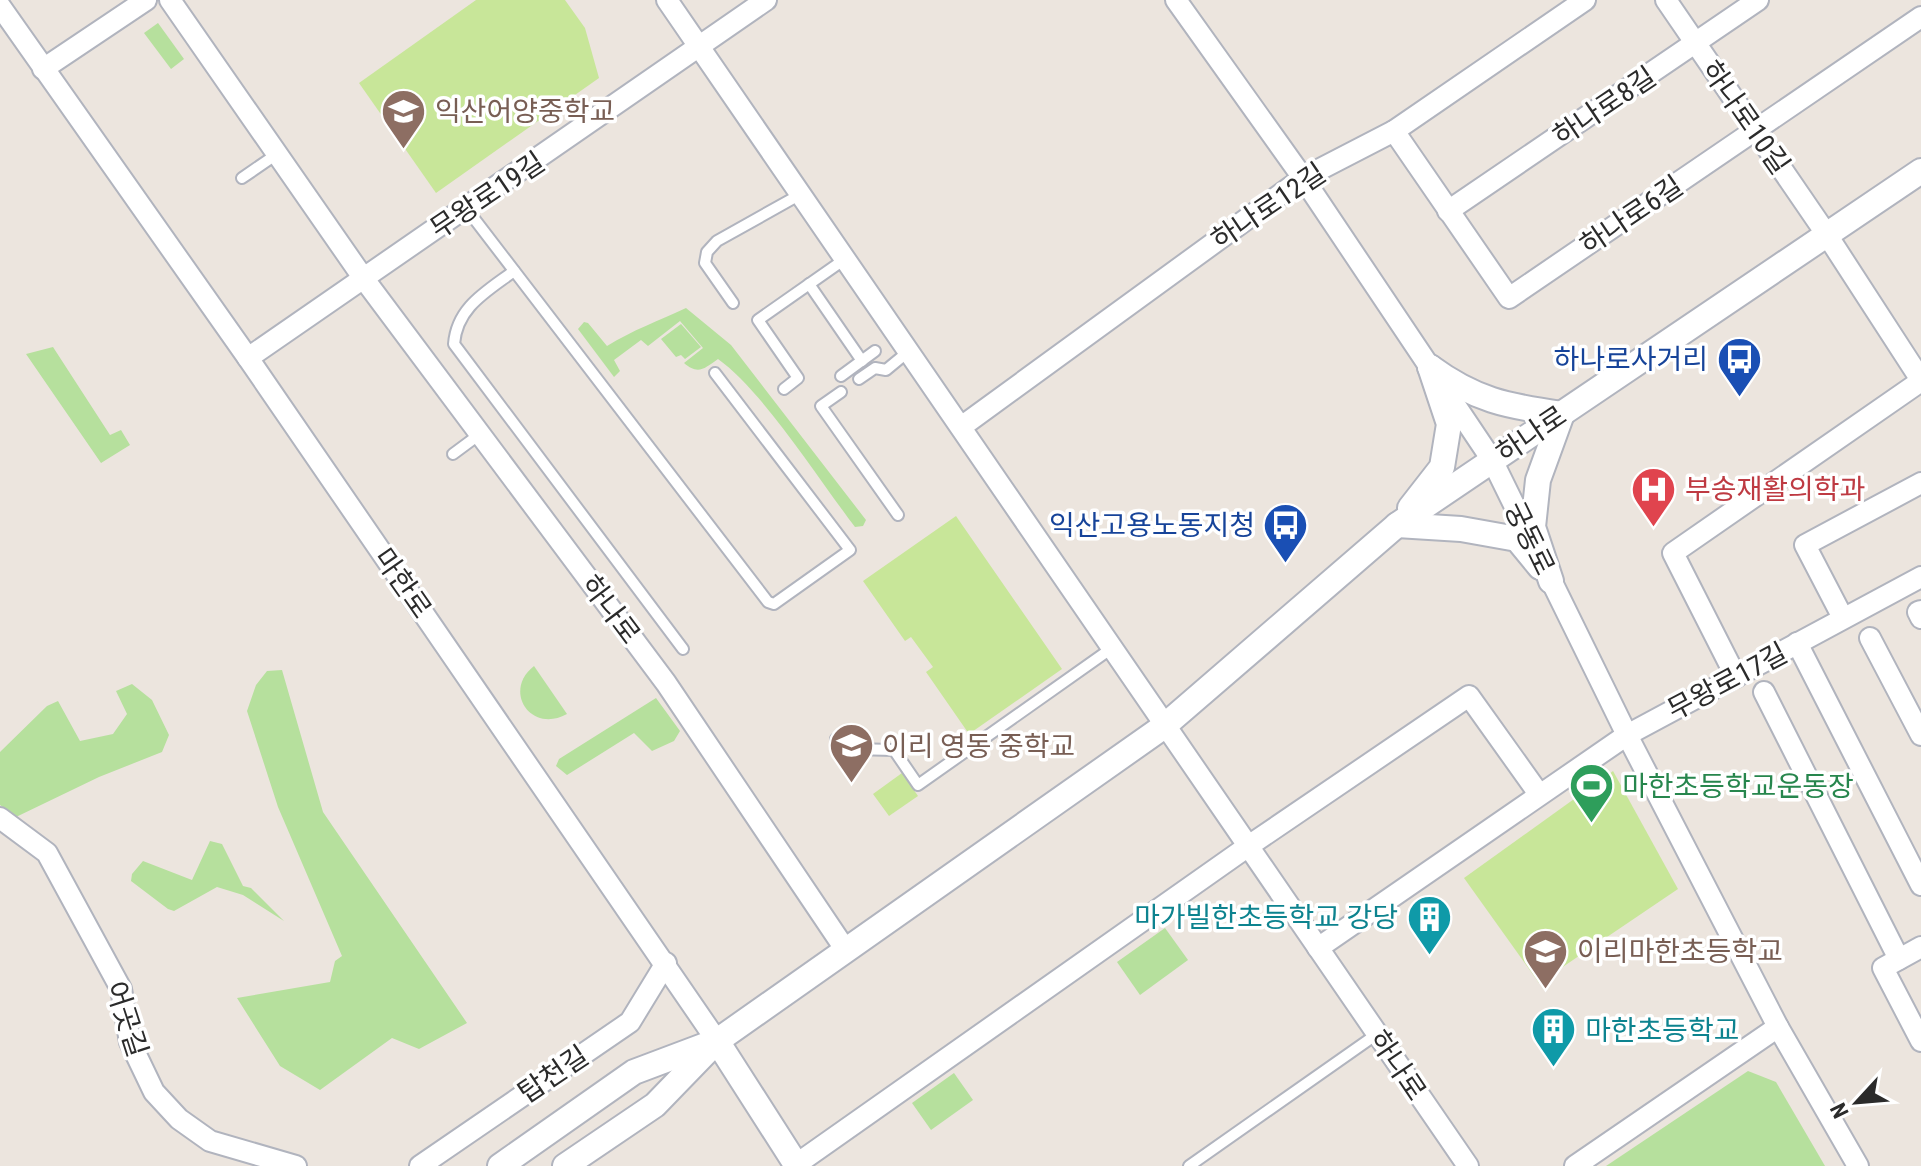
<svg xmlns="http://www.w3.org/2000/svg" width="1921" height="1166" font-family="'Roboto Condensed','Noto Sans KR',sans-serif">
  <rect width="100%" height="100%" fill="#ece5de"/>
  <g fill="#b6e09d">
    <polygon points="158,23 184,59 171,69 144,33"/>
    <path d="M686,308L731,345L866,520L863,526L855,527C819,480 763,391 718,359C704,369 698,375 684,363L703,348L680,321L648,346L641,340L614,360L620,371L614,377L578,329L584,322L588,323L607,346C633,330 658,321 686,308Z"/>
    <polygon points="681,324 701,347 685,359 681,355 676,357 661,339"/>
    <polygon points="53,347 110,435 121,430 130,445 101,463 26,354"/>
    <path d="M534,666L567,714C531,734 502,691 534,666Z"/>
    <polygon points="282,670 323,812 467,1023 419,1049 392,1038 320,1090 280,1066 237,998 330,982 335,961 342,956 278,807 247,711 256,685 267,671"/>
    <polygon points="132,684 152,700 169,735 162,752 99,777 16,817 0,805 0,752 47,706 58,701 80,741 113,734 127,714 116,691"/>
    <polygon points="656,698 680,731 674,741 652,751 634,733 567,775 556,766 559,759"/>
    <polygon points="210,841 222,844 243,886 251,888 284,921 243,895 217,887 174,911 168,909 131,881 132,874 143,861 192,880"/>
    <polygon points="1165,928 1188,960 1140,995 1117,962"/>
    <polygon points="1748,1071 1776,1082 1825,1166 1606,1166"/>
    <polygon points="954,1073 973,1100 931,1130 912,1103"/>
  </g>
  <g fill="#c8e699">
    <polygon points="476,0 565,0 585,28 599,78 436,193 359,83"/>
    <polygon points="956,516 1062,669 969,734 926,672 933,667 911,637 905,641 863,581"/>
    <polygon points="1613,771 1678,889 1539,983 1464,878"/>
    <polygon points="902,773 918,796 889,816 873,794"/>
  </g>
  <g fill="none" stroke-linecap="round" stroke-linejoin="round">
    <defs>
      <g id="service">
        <polyline points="242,178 277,154"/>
        <polyline points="466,208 768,602 774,604 850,550 715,373"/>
        <path d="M514,271C486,292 457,307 454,344L683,649"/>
        <polyline points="809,284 862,361"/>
        <polyline points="733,303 705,263 707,252 717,241 801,194"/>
        <polyline points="841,376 875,351"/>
        <polyline points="859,379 875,368 886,370 909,351"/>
        <polyline points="784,389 798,378 758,320 845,259"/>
        <polyline points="841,392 821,406 898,515"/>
        <polyline points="453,454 480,434"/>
        <polyline points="836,739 851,749 894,750 918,785 1112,648"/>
        <polyline points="1189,1166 1377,1034"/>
      </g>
      <g id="minor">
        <polyline points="170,0 364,279 666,683 845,949"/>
        <polyline points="667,0 1468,1166"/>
        <polyline points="1176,0 1303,178 1492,460 1627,735 1778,1027 1858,1166"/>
        <polyline points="1666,0 1827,235 1921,380"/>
        <polyline points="0,6 248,358 717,1041"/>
        <polyline points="43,69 146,0"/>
        <polyline points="1394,131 1509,298 1921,17"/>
        <polyline points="1448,211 1758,0"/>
        <polyline points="248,358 766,0"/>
        <polyline points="961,427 1303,178 1394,131 1585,0"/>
        <polyline points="1921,611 1918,612 1921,618"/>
        <polyline points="1843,618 1805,545 1921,483"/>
        <polyline points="1870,638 1921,735"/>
        <polyline points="1797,643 1921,885"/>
        <polyline points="1736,677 1673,553 1921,381"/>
        <polyline points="1764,692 1899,959"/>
        <polyline points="0,818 47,853 121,989 130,1042 154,1092 179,1119 210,1141 296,1166"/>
        <polyline points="1921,947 1883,968 1921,1041"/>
        <polyline points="1318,948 1627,735 1921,577"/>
        <polyline points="420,1166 630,1022 666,963"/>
        <polyline points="794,1166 1247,847 1469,696 1539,794"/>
        <polyline points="1575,1166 1778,1027"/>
      </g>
      <g id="tertiary">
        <path d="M1430,367C1475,400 1506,406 1562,414L1538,480L1533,527L1551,581"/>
        <polyline points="1410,508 1442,467 1449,424 1430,367"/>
        <polyline points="1397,525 1461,529 1517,539 1540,567"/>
        <polyline points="717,1041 797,1166"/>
        <polyline points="500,1166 634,1072 711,1043"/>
        <polyline points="565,1166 655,1105 717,1041 1163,727 1397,525 1921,171"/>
      </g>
    </defs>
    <use href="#service" stroke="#b1b4be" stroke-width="14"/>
    <use href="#minor" stroke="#b1b4be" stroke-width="24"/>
    <use href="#tertiary" stroke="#b1b4be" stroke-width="28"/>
    <use href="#service" stroke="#fff" stroke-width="10"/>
    <use href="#minor" stroke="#fff" stroke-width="20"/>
    <use href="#tertiary" stroke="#fff" stroke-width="24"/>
  </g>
  <defs>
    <symbol id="school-pin" viewBox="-11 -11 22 30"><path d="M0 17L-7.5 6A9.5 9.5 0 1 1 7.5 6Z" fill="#8d6e63" stroke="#fff"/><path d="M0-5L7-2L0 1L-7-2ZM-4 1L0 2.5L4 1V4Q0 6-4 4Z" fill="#fff"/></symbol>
    <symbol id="bus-pin" viewBox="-11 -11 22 30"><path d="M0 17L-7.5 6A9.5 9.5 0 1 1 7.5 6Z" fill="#1a4fb4" stroke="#fff"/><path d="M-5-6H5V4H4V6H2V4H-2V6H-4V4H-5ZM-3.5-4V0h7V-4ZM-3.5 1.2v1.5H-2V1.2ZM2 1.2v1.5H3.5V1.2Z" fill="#fff"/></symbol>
    <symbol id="hospital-pin" viewBox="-11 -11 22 30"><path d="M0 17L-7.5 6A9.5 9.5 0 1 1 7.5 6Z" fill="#e0444e" stroke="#fff"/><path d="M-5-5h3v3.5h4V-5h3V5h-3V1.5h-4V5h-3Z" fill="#fff"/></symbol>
    <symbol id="stadium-pin" viewBox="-11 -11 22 30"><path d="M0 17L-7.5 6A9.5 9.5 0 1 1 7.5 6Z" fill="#2e9e5b" stroke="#fff"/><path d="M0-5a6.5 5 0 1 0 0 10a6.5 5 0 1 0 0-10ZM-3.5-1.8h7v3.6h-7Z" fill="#fff"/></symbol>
    <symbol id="building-pin" viewBox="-11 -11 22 30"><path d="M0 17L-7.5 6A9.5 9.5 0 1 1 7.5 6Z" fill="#0f9aa8" stroke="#fff"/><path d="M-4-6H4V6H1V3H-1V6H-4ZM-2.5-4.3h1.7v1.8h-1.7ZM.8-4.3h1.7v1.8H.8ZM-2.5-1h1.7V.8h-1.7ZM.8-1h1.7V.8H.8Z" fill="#fff"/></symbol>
  </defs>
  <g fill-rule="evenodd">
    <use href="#school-pin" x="378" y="86" width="51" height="69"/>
    <use href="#bus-pin" x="1714" y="334" width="51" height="69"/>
    <use href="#hospital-pin" x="1628" y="464" width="51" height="69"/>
    <use href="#bus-pin" x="1260" y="500" width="51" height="69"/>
    <use href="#school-pin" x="826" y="720" width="51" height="69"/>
    <use href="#stadium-pin" x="1566" y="760" width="51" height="69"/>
    <use href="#building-pin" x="1404" y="892" width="51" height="69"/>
    <use href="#school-pin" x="1520" y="926" width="51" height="69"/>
    <use href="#building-pin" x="1528" y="1004" width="51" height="69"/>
  </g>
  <g text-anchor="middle" stroke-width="7" stroke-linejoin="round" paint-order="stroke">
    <g font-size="28" fill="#2b2b2b" stroke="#fff">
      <text transform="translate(1604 106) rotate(-34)" y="10">하나로8길</text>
      <text transform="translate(1746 117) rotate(55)" y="10">하나로10길</text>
      <text transform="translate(487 195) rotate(-34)" y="10">무왕로19길</text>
      <text transform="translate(1268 206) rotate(-34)" y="10">하나로12길</text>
      <text transform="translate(1631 215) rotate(-34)" y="10">하나로6길</text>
      <text transform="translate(1531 434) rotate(-34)" y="10">하나로</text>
      <text transform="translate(1530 538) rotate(64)" y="10">궁동로</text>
      <text transform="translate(403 583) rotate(55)" y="10">마한로</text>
      <text transform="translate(611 609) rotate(53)" y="10">하나로</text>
      <text transform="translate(1727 681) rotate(-28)" y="10">무왕로17길</text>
      <text transform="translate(127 1019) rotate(72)" y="10">어곳길</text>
      <text transform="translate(1398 1065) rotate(56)" y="10">하나로</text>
      <text transform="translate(553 1074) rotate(-34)" y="10">탑천길</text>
    </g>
    <g font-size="28" fill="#785e54" stroke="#fff" text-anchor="start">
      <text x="435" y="121">익산어양중학교</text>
      <text x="882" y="756">이리 영동 중학교</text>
      <text x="1577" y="961">이리마한초등학교</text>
    </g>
    <g font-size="28" fill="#164399" stroke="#fff" text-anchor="end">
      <text x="1708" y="369">하나로사거리</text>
      <text x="1255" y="535">익산고용노동지청</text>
    </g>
    <g font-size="28" fill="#be3a42" stroke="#fff" text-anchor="start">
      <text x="1685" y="499">부송재활의학과</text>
    </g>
    <g font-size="28" fill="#27864d" stroke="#fff" text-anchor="start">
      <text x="1622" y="796">마한초등학교운동장</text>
    </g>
    <g font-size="28" fill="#0d838f" stroke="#fff" text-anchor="end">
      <text x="1398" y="927">마가빌한초등학교 강당</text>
      <text x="1585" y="1040" text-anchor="start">마한초등학교</text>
    </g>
  </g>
  <g transform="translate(1857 1102) rotate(244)" stroke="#ffffff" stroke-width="6" paint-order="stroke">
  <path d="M0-6L14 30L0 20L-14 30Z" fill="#2b2b2b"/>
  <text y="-12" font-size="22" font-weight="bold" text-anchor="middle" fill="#2b2b2b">N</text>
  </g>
</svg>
